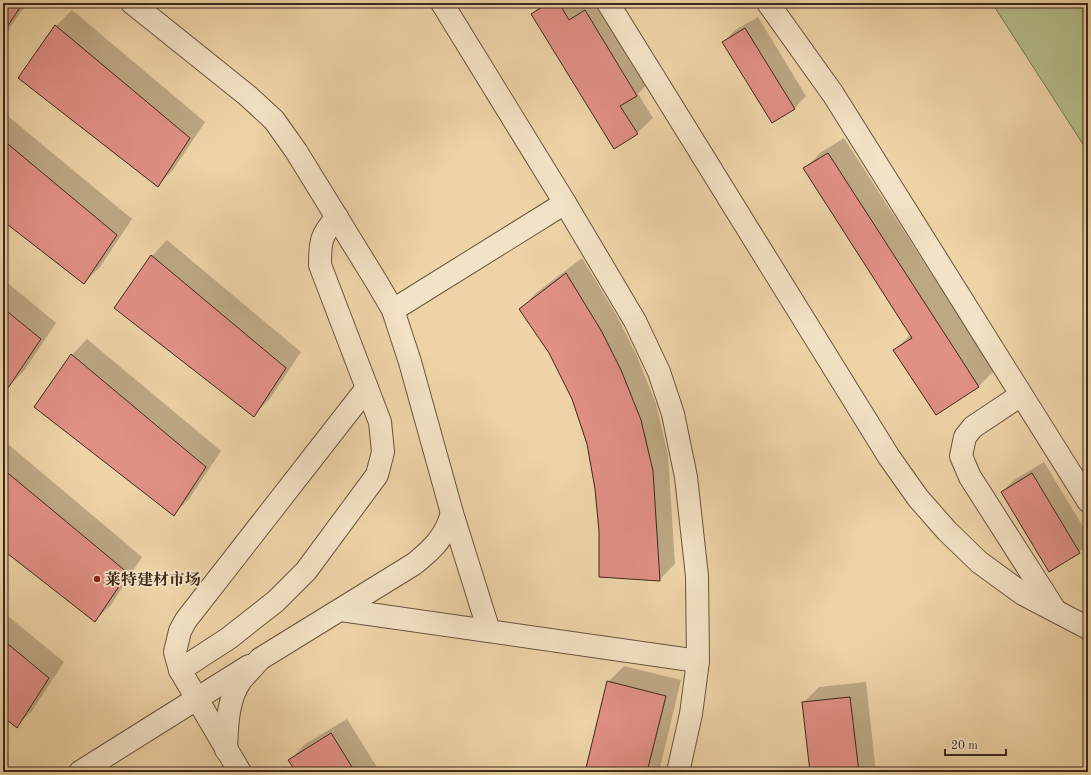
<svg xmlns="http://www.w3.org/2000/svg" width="1091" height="775" font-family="'Old Standard TT','Noto Serif SC',serif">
  <rect width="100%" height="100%" fill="#edd3a6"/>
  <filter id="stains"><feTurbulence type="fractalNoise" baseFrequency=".005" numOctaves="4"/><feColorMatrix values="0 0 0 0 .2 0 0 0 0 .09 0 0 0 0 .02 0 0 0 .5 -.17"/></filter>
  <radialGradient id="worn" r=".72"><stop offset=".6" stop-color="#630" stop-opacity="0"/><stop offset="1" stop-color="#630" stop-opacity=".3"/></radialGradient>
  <polygon fill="#b5bd89" stroke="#787352" points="992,3 1088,3 1088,152"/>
  <g fill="#0003">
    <polygon points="3,3 27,3 3,38"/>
    <polygon points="543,3 584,3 585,5 589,3 606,3 652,79 638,94 653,118 637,133 532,14"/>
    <polygon points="72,10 205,122 173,170 158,185 56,26"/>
    <polygon points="758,17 806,96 795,108 772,122 724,42 735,30"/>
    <polygon points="3,112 132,219 100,267 84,283 3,220"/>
    <polygon points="844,138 994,371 978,387 895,350 911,334 805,169 820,153"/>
    <polygon points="167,240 301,352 269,400 254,415 152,256"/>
    <polygon points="582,258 617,316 636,354 656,404 668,455 675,564 659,580 600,531 596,489 588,444 573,399 550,352 521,309 536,293"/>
    <polygon points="3,279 56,323 24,371 8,387 3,382"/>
    <polygon points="87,339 221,451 189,499 174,514 72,355"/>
    <polygon points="9,445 142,557 111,605 95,620 3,549 3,451"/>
    <polygon points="1044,462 1088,535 1088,544 1079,552 1002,492 1014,480"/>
    <polygon points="3,612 64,662 32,711 16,726 3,716"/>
    <polygon points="624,666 681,680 659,772 584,772 587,771 608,682"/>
    <polygon points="866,682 876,772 811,772 803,703 819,687"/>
    <polygon points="347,719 380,772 297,772 290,760 305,744"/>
  </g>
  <g fill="#e19084" stroke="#3c291b">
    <polygon points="3,3 23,3 3,33"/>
    <polygon points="549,3 559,3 569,20 585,10 637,96 620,106 638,134 614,149 531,14"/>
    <polygon points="55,25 190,138 158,187 18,78"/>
    <polygon points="745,28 795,109 772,123 722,42"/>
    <polygon points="3,140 117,235 84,284 3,221"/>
    <polygon points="828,153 979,387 936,415 893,350 912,338 803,168"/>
    <polygon points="151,255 286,368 254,417 114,308"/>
    <polygon points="566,273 602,332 621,370 641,420 653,471 660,581 599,577 599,531 595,489 587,444 572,399 549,353 519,309"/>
    <polygon points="3,308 41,339 8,388 3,384"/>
    <polygon points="71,354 206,467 174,516 34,407"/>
    <polygon points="3,469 128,573 95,622 3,550"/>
    <polygon points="1032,473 1080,553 1049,572 1001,492"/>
    <polygon points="3,640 49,678 17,728 3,717"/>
    <polygon points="607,681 666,696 647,772 585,772"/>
    <polygon points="850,697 859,772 810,772 802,702"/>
    <polygon points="331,733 355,772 296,772 288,760"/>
  </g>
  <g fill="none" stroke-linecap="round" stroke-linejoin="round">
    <defs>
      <g id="minor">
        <polyline points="132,3 248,96 274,120 296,151 376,281 393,310 410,362 452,513"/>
        <polyline points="442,3 565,203 635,321 659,372 673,414 686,477 697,576 698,661 691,714 678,772"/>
        <polyline points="608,3 889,457 918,498 947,531 979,562 1023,594 1088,628"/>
        <polyline points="768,3 833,94 1088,501"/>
        <polyline points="393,310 565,203"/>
        <polyline points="1021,395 973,427 965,437 961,456 970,477 1055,610"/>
        <polyline points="341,610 698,661"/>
        <polyline points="180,670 175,652 180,631 186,620 367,388"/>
        <path d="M226,750C227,727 227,700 241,680C247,673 254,666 260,659L414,564C434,548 445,537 452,513L489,631"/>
        <polyline points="80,772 249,666"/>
        <path d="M240,772L180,670L229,638L276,601L306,571L377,475L383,452L380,422L320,265C320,241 321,235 337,217"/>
      </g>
    </defs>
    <use href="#minor" stroke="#68543e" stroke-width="24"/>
    <use href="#minor" stroke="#f3e2c5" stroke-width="22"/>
  </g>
  <circle fill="#8f2418" stroke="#f3e2c5" stroke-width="1.5" cx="97" cy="579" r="4"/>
  <g text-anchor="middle" stroke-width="3.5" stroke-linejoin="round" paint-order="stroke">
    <g font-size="16" font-weight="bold" fill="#3c291b" stroke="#f3e2c5" text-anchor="start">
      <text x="105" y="585">莱特建材市场</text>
    </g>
  </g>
  <rect width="1091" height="775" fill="none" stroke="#edd3a6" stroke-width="16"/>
  <rect x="4" y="4" width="1083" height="767" fill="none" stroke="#3c291b" stroke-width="2"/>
  <rect x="8" y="8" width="1075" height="759" fill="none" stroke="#3c291b"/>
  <path d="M945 749v6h61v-6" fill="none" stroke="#3c291b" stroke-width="2"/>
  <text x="951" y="749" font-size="12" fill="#3c291b" stroke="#f3e2c5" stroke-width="3" paint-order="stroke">20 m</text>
  <rect width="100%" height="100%" filter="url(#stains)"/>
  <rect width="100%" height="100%" fill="url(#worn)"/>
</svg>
